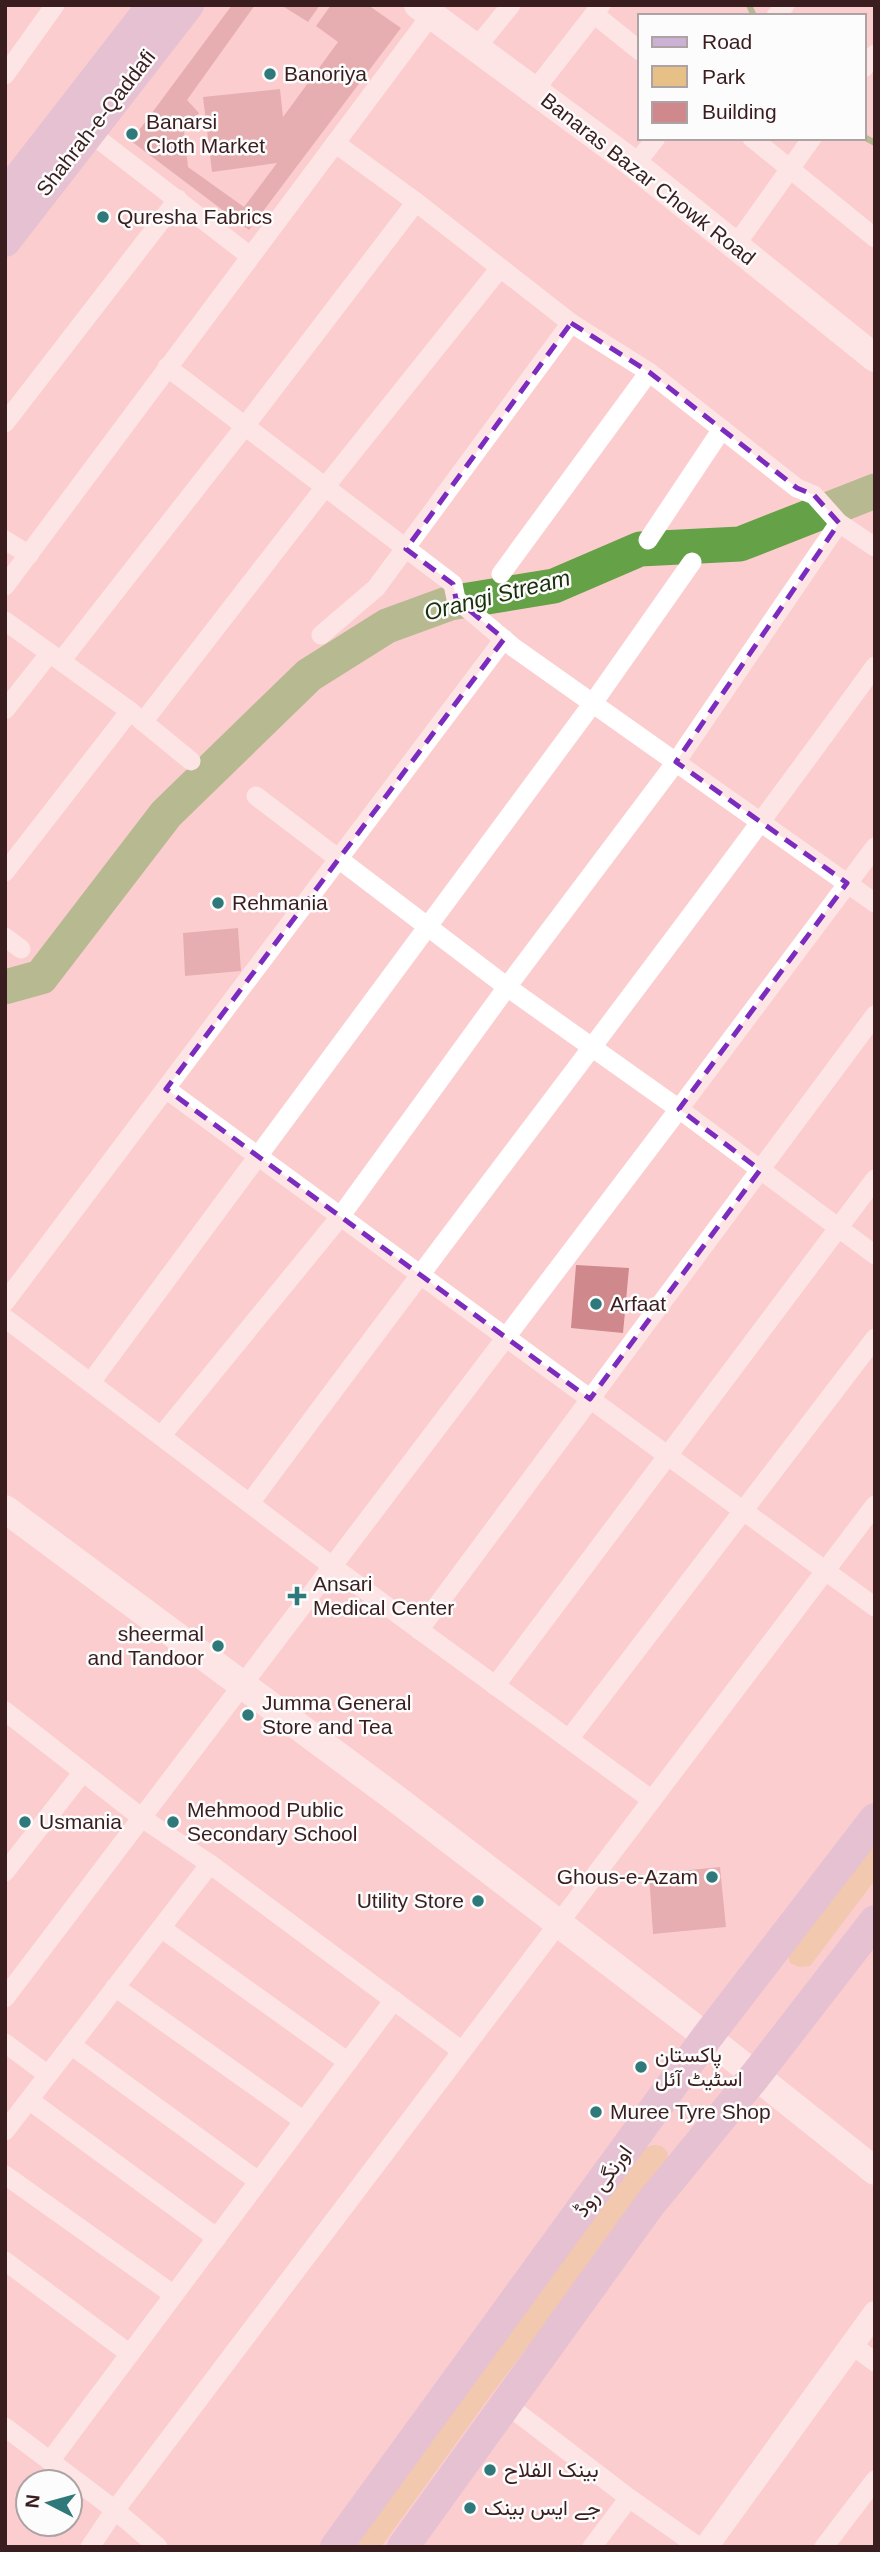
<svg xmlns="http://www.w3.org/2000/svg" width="880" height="2552" font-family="Arial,Vazirmatn,sans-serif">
  <rect width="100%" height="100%" fill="#fccdcf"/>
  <g fill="#e7c088">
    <polygon points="875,1836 875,1880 810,1966 799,1967 790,1963 788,1955"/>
    <polygon points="653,2145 662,2146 668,2153 666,2163 491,2395 381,2547 349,2547 645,2148"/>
  </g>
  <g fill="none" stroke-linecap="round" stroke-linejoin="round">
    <g stroke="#65a146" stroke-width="6">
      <polyline points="749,5 754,16"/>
      <polyline points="864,137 875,143"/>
    </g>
    <polyline stroke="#65a146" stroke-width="35" points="5,987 41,977 166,814 309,675 387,626 450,603 554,586 640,549 740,544 875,491"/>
  </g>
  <g fill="#cf888c">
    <polygon points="232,5 255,5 187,100 199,113 184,131 188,167 244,207 277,163 212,172 203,97 280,89 283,117 338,42 316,26 331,5 368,5 401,28 249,230 131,141"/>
    <polygon points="281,5 320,5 308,22"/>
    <polygon points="238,928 241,971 185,976 183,933"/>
    <polygon points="576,1265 629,1268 623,1333 571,1328"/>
    <polygon points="720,1867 726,1927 653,1934 649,1874"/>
  </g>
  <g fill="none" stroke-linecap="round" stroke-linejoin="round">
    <g stroke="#fff" stroke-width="19">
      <polyline points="594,14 640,51"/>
      <polyline points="776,16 785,5"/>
      <polyline points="476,48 511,5"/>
      <polyline points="864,68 875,54"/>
      <polyline points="5,75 55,5"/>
      <polyline points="534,91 601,5"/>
      <polyline points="89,132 250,256"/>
      <polyline points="752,138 875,238"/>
      <polyline points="335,143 416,202 571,323 649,372 797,488 814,495 839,523 875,547"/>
      <polyline points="635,165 656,138"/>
      <polyline points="735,246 812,138"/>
      <polyline points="167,367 453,584 456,599 513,647 875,903"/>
      <polyline points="5,423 178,199"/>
      <polyline points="5,540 29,555"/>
      <polyline points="648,540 722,429"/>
      <polyline points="501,574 649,372"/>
      <polyline points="5,586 431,15"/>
      <polyline points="5,621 130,711 191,761"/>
      <polyline points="321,635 376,588 571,323"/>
      <polyline points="61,661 245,426 416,202"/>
      <polyline points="5,710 49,654"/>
      <polyline points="143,722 325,487 500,268"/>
      <polyline points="256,796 507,987 679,1109 875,1255"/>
      <polyline points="5,872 130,711"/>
      <polyline points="5,937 21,949"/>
      <polyline points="166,1089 875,1607"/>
      <polyline points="5,1302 504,639"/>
      <polyline points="5,1318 332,1566 652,1800"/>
      <polyline points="91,1382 593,703 692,562"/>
      <polyline points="162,1435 340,1217 507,987 676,762 839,523"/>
      <path d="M250,1503C457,1222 671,948 875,666"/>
      <polyline points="419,1630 875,1015"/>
      <polyline points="495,1686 875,1179"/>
      <polyline points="5,1711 142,1818 210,1864 462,2051"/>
      <polyline points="569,1739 875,1338"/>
      <polyline points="5,1872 83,1772"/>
      <polyline points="161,1928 348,2062"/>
      <polyline points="115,1987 304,2121"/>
      <polyline points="5,1998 679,1109 875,847"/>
      <polyline points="5,2043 48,2075"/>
      <polyline points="71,2045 258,2181"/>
      <polyline points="29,2100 217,2238"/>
      <polyline points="5,2131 210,1864"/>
      <polyline points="5,2175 174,2295"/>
      <polyline points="5,2261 130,2354"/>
      <polyline points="852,2345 875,2362"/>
      <polyline points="506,2404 629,2498 699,2547"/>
      <polyline points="5,2427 115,2510 158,2547"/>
      <polyline points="50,2461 394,2000"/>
      <polyline points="90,2547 115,2510 875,1505"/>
      <polyline points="592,2547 629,2498"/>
      <polyline points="824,2547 875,2480"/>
    </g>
    <polyline stroke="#fff" stroke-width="24" points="706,2547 875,2313"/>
    <g stroke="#fff" stroke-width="28">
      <polyline points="418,5 635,165 875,358"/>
      <polyline points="5,1509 395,1798 707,2037 875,2171"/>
    </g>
    <g stroke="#cbb2d4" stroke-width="32">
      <polyline points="5,196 153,5"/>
      <polyline points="5,241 188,5"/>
      <polyline points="336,2547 707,2037 875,1819"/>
      <polyline points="403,2547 650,2204 755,2076 875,1921"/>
    </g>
  </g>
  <path d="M0 0H880V2552H0ZM571,323L649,372L797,488L814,495L839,523L676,762L847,883L679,1109L760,1170L590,1399L166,1089L504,639L456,599L453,584L406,549Z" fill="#fccdcf" fill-opacity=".55" fill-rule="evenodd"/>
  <path fill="none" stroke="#7b2cbf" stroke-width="5" stroke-dasharray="14 9" stroke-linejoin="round" d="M571,323L649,372L797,488L814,495L839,523L676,762L847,883L679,1109L760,1170L590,1399L166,1089L504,639L456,599L453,584L406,549Z"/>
  <g fill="#2f797a" stroke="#fcfcfc" stroke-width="2.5">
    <circle cx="270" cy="74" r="7"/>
    <circle cx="132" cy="134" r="7"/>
    <circle cx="103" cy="217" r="7"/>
    <circle cx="218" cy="903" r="7"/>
    <circle cx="596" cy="1304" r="7"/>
    <path d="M293.5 1585.5h7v7h7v7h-7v7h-7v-7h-7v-7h7z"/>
    <circle cx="218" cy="1646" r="7"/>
    <circle cx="248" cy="1715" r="7"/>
    <circle cx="25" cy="1822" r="7"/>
    <circle cx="173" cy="1822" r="7"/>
    <circle cx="712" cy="1877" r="7"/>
    <circle cx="478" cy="1901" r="7"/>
    <circle cx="641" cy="2067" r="7"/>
    <circle cx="596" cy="2112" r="7"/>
    <circle cx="490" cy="2470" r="7"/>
    <circle cx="470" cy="2508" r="7"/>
  </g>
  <g text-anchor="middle" stroke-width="5" stroke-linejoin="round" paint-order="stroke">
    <g font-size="21" fill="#391d1f" stroke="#fcfcfc" text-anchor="start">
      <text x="284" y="81">Banoriya</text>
      <text x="146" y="129">Banarsi<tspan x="146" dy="24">Cloth Market</tspan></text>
      <text x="117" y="224">Quresha Fabrics</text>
      <text x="232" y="910">Rehmania</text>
      <text x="610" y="1311">Arfaat</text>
      <text x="313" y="1591">Ansari<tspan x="313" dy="24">Medical Center</tspan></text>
      <text x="204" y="1641" text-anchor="end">sheermal<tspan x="204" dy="24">and Tandoor</tspan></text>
      <text x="262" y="1710">Jumma General<tspan x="262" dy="24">Store and Tea</tspan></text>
      <text x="187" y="1817">Mehmood Public<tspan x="187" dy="24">Secondary School</tspan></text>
      <text x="39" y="1829">Usmania</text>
      <text x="698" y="1884" text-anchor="end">Ghous-e-Azam</text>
      <text x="464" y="1908" text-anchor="end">Utility Store</text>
      <text x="655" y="2062">پاکستان<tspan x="655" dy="24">اسٹیٹ آئل</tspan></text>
      <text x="610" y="2119">Muree Tyre Shop</text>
      <text x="504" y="2477">بینک الفلاح</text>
      <text x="484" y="2515">جے ایس بینک</text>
    </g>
    <g font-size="21" fill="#391d1f" stroke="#fcfcfc">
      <text transform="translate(96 123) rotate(-52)" y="7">Shahrah-e-Qaddafi</text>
      <text transform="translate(648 179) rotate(38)" y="7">Banaras Bazar Chowk Road</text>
      <text transform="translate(603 2181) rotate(-54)" y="7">اورنگی روڈ</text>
    </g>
    <g font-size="23" font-style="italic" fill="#19310b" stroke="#fcfcfc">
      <text transform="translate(497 595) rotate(-14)" y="8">Orangi Stream</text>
    </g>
  </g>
  <rect width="880" height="2552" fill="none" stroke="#391d1f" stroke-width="14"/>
  <rect x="638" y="14" width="228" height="126" fill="#fcfcfc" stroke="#aea3a4" stroke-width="2"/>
  <rect x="652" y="37" width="35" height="10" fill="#cbb2d4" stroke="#aea3a4" stroke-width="2"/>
  <text x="702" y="49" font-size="21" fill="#391d1f">Road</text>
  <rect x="652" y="66" width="35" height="21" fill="#e7c088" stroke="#aea3a4" stroke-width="2"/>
  <text x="702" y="84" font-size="21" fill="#391d1f">Park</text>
  <rect x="652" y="102" width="35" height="21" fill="#cf888c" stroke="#aea3a4" stroke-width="2"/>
  <text x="702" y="119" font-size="21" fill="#391d1f">Building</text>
  <g transform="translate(49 2503) rotate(276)"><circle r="33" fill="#fcfcfc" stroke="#aea3a4" stroke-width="2"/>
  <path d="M0-5L12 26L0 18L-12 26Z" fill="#2f797a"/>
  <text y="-10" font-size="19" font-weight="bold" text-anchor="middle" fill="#391d1f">N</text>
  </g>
</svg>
